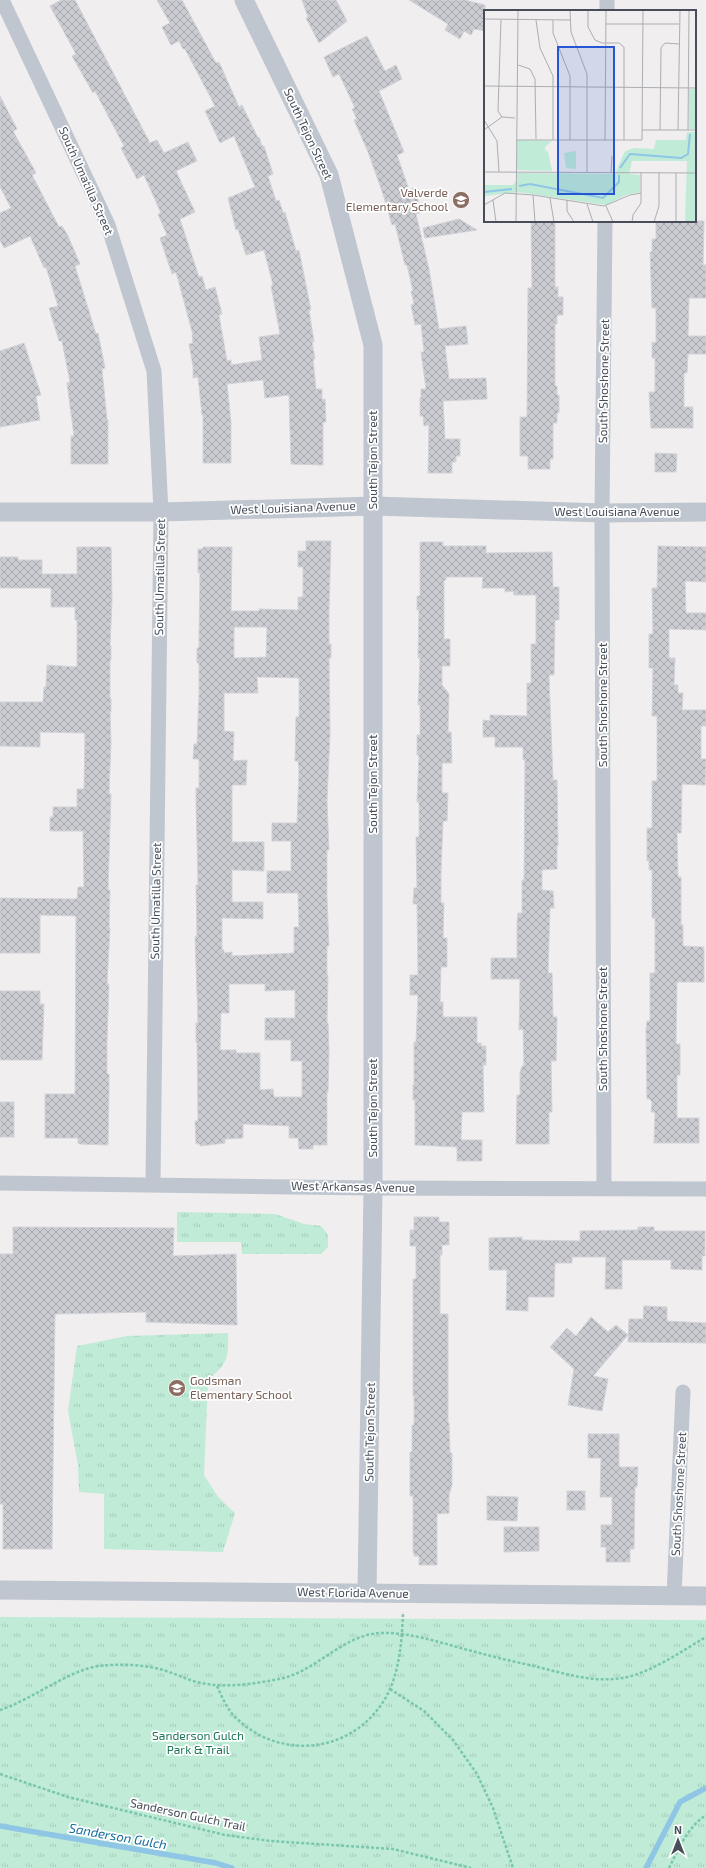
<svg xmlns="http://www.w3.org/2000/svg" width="706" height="1868" font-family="'Exo 2',sans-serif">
  <defs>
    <pattern id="park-tufts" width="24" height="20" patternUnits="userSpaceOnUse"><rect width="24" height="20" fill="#bfebd7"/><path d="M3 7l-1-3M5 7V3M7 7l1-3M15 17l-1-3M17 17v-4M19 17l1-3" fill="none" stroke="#a6cbbb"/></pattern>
    <pattern id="building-cross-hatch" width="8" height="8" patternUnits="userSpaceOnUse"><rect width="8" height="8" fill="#cbccd2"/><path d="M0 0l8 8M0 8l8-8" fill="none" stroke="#a7a8ad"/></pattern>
  </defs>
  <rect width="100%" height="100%" fill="#f0eeee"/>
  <g fill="url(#park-tufts)">
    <polygon points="177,1212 275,1214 304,1224 321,1226 328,1235 328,1247 321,1254 242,1254 241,1242 177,1242"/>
    <path d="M228,1333C229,1358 227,1364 208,1380L204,1475L218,1497L235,1513L223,1552L104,1549V1494L79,1492L78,1465L68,1411L77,1346L127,1336Z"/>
    <polygon points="0,1617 706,1620 706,1868 0,1868"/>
  </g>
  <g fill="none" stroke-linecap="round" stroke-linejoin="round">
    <g stroke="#8fc5e5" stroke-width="5.5">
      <polyline points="0,1826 216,1863 232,1868"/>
      <polyline points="646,1868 680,1802 706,1788"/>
    </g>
  </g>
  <g fill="url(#building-cross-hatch)" stroke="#d2d3d9" fill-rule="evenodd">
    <polygon points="61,0 75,0 150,143 157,140 164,153 188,142 197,161 176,171 195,212 180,219 199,277 202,276 206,290 215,287 222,314 219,315 227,361 231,360 231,365 262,360 259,337 280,334 271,286 273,285 264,250 246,255 238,229 236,230 228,198 255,187 234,136 220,143 205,111 215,106 185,49 183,49 179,41 171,45 162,27 170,23 157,0 182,0 216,63 219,62 239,107 242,105 258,138 259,137 262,146 264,146 273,174 268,176 276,201 279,200 283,213 285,212 296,251 299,250 311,310 309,310 314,342 312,342 315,359 313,359 316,389 322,389 322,400 325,399 326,422 323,422 323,465 291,464 289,395 265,398 263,380 227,384 231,422 231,463 203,463 203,415 202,415 198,377 193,378 193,366 189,344 193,343 192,335 193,335 176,272 172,274 160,238 167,235 158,214 161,213 144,175 137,179 121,148 124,146 95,91 93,93 72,56 76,54 50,6"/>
    <polygon points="302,0 336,0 347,21 319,43 306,18 308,17"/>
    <polygon points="409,0 465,0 485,5 485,31 474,29 471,35 464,31 460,39 445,30 448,24"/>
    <polygon points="367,36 385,71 396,65 402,79 379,91 404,152 397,155 409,190 414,188 422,212 416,214 429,269 439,329 466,326 468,344 445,346 449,379 486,378 487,399 443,401 445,439 460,439 460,456 456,456 456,462 452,462 452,473 428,473 429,425 424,426 423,416 420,416 420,398 421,398 421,389 426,389 421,352 424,352 421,324 415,325 411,305 414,304 411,291 413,291 407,265 405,265 395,224 392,225 383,194 368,152 354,120 357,119 352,109 355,108 339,74 333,77 324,57"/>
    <polygon points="0,96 17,129 13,131 36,173 32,175 59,227 62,226 68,236 80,264 75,266 96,334 98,333 105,368 102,369 107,420 108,420 108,464 71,464 71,436 74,436 67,383 70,382 62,341 59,341 49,308 58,306 46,267 44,268 30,236 4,248 0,240 0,213 11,208 0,187"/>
    <polygon points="459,219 477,230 425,238 423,228"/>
    <polygon points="531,221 555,221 555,287 558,287 558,297 563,297 563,315 557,315 557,324 555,324 555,386 557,386 557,395 559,395 559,413 557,413 557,423 553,423 553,459 550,459 550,469 528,469 528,456 520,456 520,417 527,417 528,288 532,288"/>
    <polygon points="656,221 704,221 703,265 706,265 706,298 689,298 688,336 706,336 706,354 688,354 687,373 684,373 684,407 693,407 693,428 651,428 649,392 655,392 655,358 652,358 652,342 656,343 656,308 652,308 650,252 652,252 652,239 656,239"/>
    <polygon points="24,343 41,395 36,396 40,420 0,427 0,351"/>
    <polygon points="655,453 677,454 676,472 655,472"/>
    <path d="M306,541H331L329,608V644H331V658H329L330,734L327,801L329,850H327V898L329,946H327V975H328L327,1023H328L329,1051L328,1092H327V1145H313V1149H299L298,1138H289V1126L243,1124V1138L225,1139V1143L200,1146V1144H196L195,1121H198L197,1042H196V1023H198L195,936H197L196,885H198L196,802V788H199V759H193L194,744H197L199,694V663H197V648H199V635L200,573H198V549H203V547H232L231,611H259V609L298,610V597H303V567H298V551H306ZM234,627H267L266,657L234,658ZM257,677L299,678V717H296L295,761H298L299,771L297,823H272V841H291V871H267V893H298L299,927H294V953L232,956V952L224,953V950H222V918L263,919V902H232V870L264,871V842H232V785H246L247,760L233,761L234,732L224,731V693H258ZM229,984H265V991L295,990V1018H265V1040H291V1061H302V1097H274L273,1089L260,1090V1053H236V1050H220L221,1013H229Z"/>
    <polygon points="420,542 443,542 443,546 486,546 486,553 552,552 553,587 559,587 559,620 555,620 554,675 549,675 553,780 557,780 558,846 557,846 557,869 542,870 542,890 553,891 554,908 550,908 548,973 552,973 553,1017 557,1017 556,1061 551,1061 552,1112 549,1112 549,1144 516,1144 517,1095 520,1095 520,1073 522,1066 524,1066 523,1029 519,1030 520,979 491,979 491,958 517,958 517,923 518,913 522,913 522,880 524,880 525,760 523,760 523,747 495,747 495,737 483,737 483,720 490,721 490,715 527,716 527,683 531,683 531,644 536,644 536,595 514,595 513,591 505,592 505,588 482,588 483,577 446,577 446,580 444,580 444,639 450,639 450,666 442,666 442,685 449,694 448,732 451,732 452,763 442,763 442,793 448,793 447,821 443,821 441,871 441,903 444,903 443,938 447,938 447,967 441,967 440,1002 443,1002 443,1017 477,1017 477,1043 481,1043 481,1046 486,1046 486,1065 483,1065 484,1112 462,1112 461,1140 482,1140 482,1161 457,1161 457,1147 415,1145 415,1100 413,1100 413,1085 414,1085 414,1042 416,1042 418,995 410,995 410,975 418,975 417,904 413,904 414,888 417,888 416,837 419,837 419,802 417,802 419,755 417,755 417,735 420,735 420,705 418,705 420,658 418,658 419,610 417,610 417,596 420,596"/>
    <polygon points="658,546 706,547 706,582 685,581 686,613 706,613 706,630 669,629 669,658 675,658 674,685 678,685 678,693 683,693 682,710 706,710 706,726 701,726 701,759 706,759 705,785 682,784 681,833 677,833 678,877 681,877 681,925 683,925 683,946 704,947 704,982 677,982 676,1044 680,1044 680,1075 677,1075 677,1118 699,1118 699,1143 654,1143 655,1112 651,1112 652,1102 650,1099 647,1099 646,1030 647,1021 650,1021 650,973 655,973 655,918 652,918 652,870 649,870 649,861 647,861 647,828 652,828 652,781 657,781 657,716 652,716 653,668 649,668 649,634 653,634 652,588 657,588"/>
    <polygon points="77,547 111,547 112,601 110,646 111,646 111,660 110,660 110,698 111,698 111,712 110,712 111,742 109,794 111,794 108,890 110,890 109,928 110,928 107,984 109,984 107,1042 107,1074 109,1074 109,1090 108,1145 80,1144 78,1143 78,1138 45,1138 45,1094 75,1094 76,916 40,915 40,953 0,953 0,898 77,899 78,887 84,887 83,831 50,831 50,817 53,817 53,807 77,807 77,789 84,789 85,733 40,732 40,747 0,746 0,702 43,702 44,687 46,687 47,665 77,667 77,620 75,620 75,607 51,607 51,588 0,588 0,557 18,557 18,560 42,560 42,574 77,574"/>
    <polygon points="0,991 40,991 40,1004 44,1004 42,1060 0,1060"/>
    <rect x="0" y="1102" width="14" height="35"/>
    <polygon points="414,1217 439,1217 439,1222 449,1222 449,1245 442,1245 442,1255 440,1255 440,1314 448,1314 448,1423 449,1423 450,1453 452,1453 452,1485 449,1495 449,1513 437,1514 437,1565 419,1565 419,1556 414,1556 414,1553 413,1553 413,1496 410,1496 410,1452 412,1452 412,1425 414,1425 414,1396 413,1396 413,1279 416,1279 416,1246 410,1246 410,1230 414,1230"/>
    <polygon points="13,1227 174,1228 173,1256 236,1254 237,1325 146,1322 146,1312 55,1314 52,1549 3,1549 3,1504 0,1504 0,1254 13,1254"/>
    <polygon points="638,1227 654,1227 654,1231 705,1231 705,1256 702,1256 702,1270 671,1269 671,1260 622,1260 622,1289 605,1289 606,1257 572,1257 572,1263 555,1263 554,1297 528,1297 528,1311 506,1310 507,1270 489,1270 489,1238 522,1237 522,1240 580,1241 580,1231 638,1230"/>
    <polygon points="644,1306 667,1307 667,1321 706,1323 706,1343 628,1342 629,1319 643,1319"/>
    <polygon points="591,1317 608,1332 616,1325 628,1335 593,1376 608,1379 602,1411 568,1405 574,1369 550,1347 567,1328 576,1336"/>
    <polygon points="588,1434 619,1434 619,1467 638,1467 637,1487 635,1487 634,1549 630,1549 630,1562 606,1562 606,1547 601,1547 601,1525 612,1525 612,1497 600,1497 601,1458 588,1458"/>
    <rect x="567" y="1491" width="18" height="19"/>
    <polygon points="487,1496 518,1497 517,1521 487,1520"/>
    <polygon points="504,1527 539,1527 539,1551 504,1552"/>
  </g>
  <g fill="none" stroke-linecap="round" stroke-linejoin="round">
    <g stroke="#79c7ad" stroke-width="2.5" stroke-dasharray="3 2" stroke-linecap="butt">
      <path d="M217,1686C222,1697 227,1709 235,1717C277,1759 346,1755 381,1705C399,1680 402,1643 403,1612"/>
      <polyline points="390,1689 424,1711 453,1740 477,1774 493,1808 513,1868"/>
      <path d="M0,1710C31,1700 69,1670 99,1666C118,1664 140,1664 159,1669C173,1672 186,1680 201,1683C226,1688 254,1684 279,1679C316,1672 342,1635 380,1633C404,1632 428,1639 450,1645C478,1653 506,1660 534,1666C563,1673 592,1683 622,1678C649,1674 682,1651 706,1637"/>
      <polyline points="0,1774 68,1797 225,1835 271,1841 393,1849 471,1868"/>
      <path d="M669,1868C679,1848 687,1828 706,1815"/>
    </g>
    <g stroke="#bfc6cf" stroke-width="15">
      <polyline points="2,0 108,225 154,371 161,512 153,1184"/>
      <polyline points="607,11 607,0"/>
      <polyline points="0,1183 373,1188 706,1189"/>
      <polyline points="604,1188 602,513 605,221"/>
      <polyline points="674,1596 683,1392"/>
    </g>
    <g stroke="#bfc6cf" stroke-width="19">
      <polyline points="244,0 329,175 373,345 373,1188 367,1593"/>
      <polyline points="0,512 161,512 374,506 602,513 706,512"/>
      <polyline points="0,1590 706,1596"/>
    </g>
  </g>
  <defs>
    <symbol id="school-disc" viewBox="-11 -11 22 22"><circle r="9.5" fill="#8d6e63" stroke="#fff"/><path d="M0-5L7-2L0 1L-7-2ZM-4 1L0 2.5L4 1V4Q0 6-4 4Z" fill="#fff"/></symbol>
  </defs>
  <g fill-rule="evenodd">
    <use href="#school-disc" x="451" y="190" width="20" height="20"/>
    <use href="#school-disc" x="167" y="1378" width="20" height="20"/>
  </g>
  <g text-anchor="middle" stroke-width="3.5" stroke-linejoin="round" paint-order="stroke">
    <g font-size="12" fill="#474e5a" stroke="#fff">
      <text transform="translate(308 134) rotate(65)" y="4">South Tejon Street</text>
      <text transform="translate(86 181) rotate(66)" y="4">South Umatilla Street</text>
      <text transform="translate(604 381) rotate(-89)" y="4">South Shoshone Street</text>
      <text transform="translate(373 460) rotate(-90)" y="4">South Tejon Street</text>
      <text transform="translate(293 508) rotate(-2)" y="4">West Louisiana Avenue</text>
      <text x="617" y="516">West Louisiana Avenue</text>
      <text transform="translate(160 577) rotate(-89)" y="4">South Umatilla Street</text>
      <text transform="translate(603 705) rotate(-90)" y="4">South Shoshone Street</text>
      <text transform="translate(373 784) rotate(-90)" y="4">South Tejon Street</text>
      <text transform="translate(156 901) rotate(-89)" y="4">South Umatilla Street</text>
      <text transform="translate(603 1029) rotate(-90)" y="4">South Shoshone Street</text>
      <text transform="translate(373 1108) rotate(-90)" y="4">South Tejon Street</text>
      <text transform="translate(353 1187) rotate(1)" y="4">West Arkansas Avenue</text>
      <text transform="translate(370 1432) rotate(-89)" y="4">South Tejon Street</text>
      <text transform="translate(679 1494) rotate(-87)" y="4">South Shoshone Street</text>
      <text transform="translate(353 1593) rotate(1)" y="4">West Florida Avenue</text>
      <text transform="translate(188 1815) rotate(12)" y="4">Sanderson Gulch Trail</text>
    </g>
    <g font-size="12" fill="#785e54" stroke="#fff" text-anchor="end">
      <text x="448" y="197">Valverde<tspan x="448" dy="14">Elementary School</tspan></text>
      <text x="190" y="1385" text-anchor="start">Godsman<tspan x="190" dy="14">Elementary School</tspan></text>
    </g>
    <g font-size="12" fill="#1d7658" stroke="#fff">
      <text x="198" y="1740">Sanderson Gulch<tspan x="198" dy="14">Park &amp; Trail</tspan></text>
    </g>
    <g font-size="13" font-style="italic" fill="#166c9e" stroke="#fff">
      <text transform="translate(118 1836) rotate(10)" y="5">Sanderson Gulch</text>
    </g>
  </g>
  <g transform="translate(484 10)">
    <rect width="212" height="212" fill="#f0eeee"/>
    <path d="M205,79H212V119H205ZM203,122H212V212H201L203,151H148L145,164L156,165V182L142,185L122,195L34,182L0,186V175H29L33,170V163L131,164L141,141L151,138L170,139L172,130H202ZM33,130L68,131L61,137V140L64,142L68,161L33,160ZM92,141V159L82,158L80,143Z" fill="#bfebd7"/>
    <path fill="none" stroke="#8fc5e5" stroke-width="2" d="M136,158L146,144L197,148L204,144L206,124M35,176L46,174L119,188L135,172V165M0,182L28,179"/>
    <path fill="none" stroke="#acaeb3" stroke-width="1" d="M86,0L87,22L103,64V162M104,0V17L111,30L118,33H135L140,37V130M0,9L86,10M17,10L14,101L18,107M52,10L56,38L69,66V130M69,10V23L86,66V130M122,14H195M34,55L46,59L51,69L52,129M0,76L212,78M0,110L13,131L15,162M0,120L18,107L31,108M158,120H212M176,120L177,38L181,33L195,34M194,120L196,0M204,120L205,0M32,130H158L159,0M121,130L122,0M0,162L212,163M127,162L128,146M192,163V212M49,185L51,212M66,188L70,212M9,190L12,212M83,190V201L90,212M103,194L109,212M0,195L21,183L49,185L120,196L146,185L157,183M122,196L129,212M32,212L34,0M148,212L149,205L157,193V162M170,212L175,196V162"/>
    <path fill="#2656d2" fill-opacity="0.15" stroke="#2656d2" stroke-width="2" d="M74,37H130V184H74Z"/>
    <rect width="212" height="212" fill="none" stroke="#474e5a" stroke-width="2"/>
  </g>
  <g transform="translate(678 1840)" stroke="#ffffff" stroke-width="3" paint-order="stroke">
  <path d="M0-3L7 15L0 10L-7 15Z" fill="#474e5a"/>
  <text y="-6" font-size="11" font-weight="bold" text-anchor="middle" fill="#474e5a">N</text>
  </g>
</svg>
